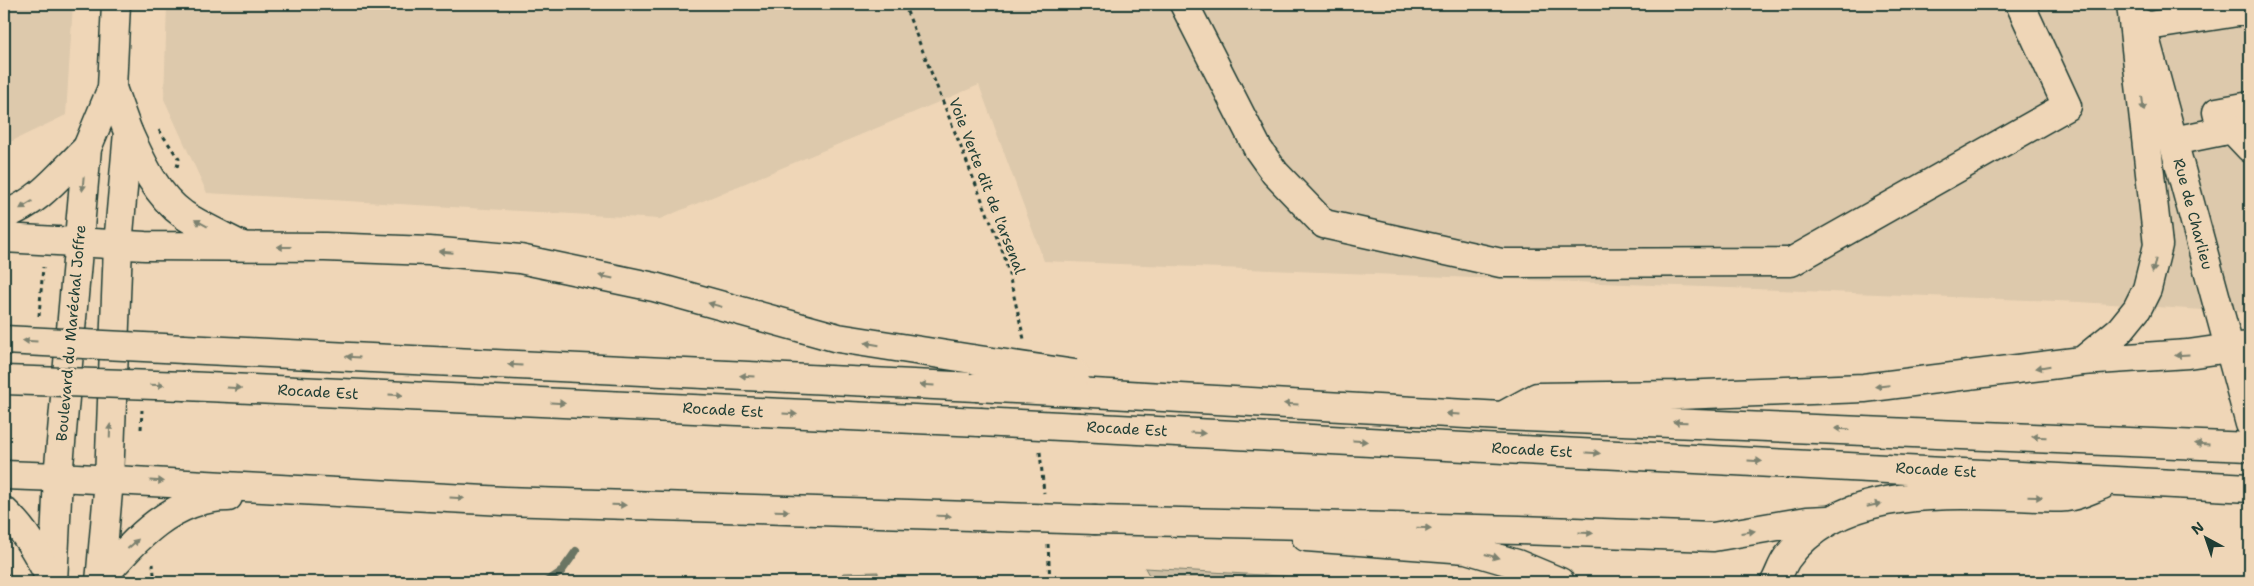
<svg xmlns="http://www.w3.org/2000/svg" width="2254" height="586" font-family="'Shantell Sans',sans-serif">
  <rect width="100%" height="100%" fill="#efd6b7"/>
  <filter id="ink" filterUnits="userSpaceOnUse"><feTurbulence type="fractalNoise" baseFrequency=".02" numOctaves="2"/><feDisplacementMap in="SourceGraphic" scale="10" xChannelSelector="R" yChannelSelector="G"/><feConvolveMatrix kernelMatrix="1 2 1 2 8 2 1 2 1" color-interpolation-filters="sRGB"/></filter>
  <g filter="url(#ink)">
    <g fill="#ddc9ac">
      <polygon points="4,4 73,4 66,115 4,145"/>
      <polygon points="167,4 2250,4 2250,313 2080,302 1044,261 979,85 660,219 207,193 164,99"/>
    </g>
    <polygon fill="#cdbda2" stroke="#767d6b" points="1145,568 1378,582 1379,582 1153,582"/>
    <polygon fill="#9d9a83" stroke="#6b7563" points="878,572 878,582 838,581 843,573"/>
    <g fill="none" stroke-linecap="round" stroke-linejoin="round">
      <polyline stroke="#6b7563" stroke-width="8" points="546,582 561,572 576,551"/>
      <defs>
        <g id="minor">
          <polyline points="1184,4 1258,149 1275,173 1324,224 1501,263 1791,262 2067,106 2020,4"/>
          <polyline points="2142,27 2250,10"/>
          <polyline points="2222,131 2217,112 2250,106"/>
          <polyline points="2173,141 2232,129 2250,148"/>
          <polyline points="2230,348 2250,346"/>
          <polyline points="1306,537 1466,549 1517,564 1560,582"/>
        </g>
        <g id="major">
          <polyline points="2141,23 2250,424"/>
          <polyline points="58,477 504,501 1095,520"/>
          <path d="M100,580C135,540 172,497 228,497"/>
          <polyline points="53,582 58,477 87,148 112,88 116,4"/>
          <polyline points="100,582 109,480 118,245 128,132 112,88"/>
        </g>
        <g id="highway">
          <path d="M128,132C142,163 156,195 184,215C202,227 223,236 242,246"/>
          <path d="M4,215C40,202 60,174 87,148"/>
          <polyline points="4,238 145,246 325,247 429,251 520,259 654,287 838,338 972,359"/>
          <polyline points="184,349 976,387"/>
          <polyline points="2082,361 2188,354 2230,348"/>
          <polyline points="185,386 980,422"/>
          <polyline points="1075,392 1502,416 2250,447"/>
          <polyline points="1502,416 1537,397 1678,395 1864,388 2082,361 2120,330 2137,309 2147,289 2158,245 2131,4"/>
          <polyline points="1080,427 2250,488"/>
          <polyline points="4,475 58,477"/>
          <path d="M4,511C26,531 39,556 52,582"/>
          <polyline points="1095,520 1520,530 1713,537 1807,521 1828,520"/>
          <path d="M1775,582C1779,575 1782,565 1787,558C1838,489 1936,494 2013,496C2030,496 2049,499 2066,497C2078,496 2091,489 2102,485"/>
        </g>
      </defs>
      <use href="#minor" stroke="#1f3d34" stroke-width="31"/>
      <use href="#major" stroke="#1f3d34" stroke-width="31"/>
      <use href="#highway" stroke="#1f3d34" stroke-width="31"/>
      <g stroke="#1f3d34" stroke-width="3" stroke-dasharray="4 4" stroke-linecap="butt">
        <polyline points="904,4 1005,258 1024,339"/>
        <polyline points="159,130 179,159 177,167"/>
        <polyline points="39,316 43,267"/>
        <polyline points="141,429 142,410"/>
        <polyline points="1040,452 1044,493"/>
        <polyline points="1048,544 1050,582"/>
        <polyline points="4,566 10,582"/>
        <polyline points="150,582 154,574 153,564"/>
      </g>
      <use href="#minor" stroke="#efd6b7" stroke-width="28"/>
      <use href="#major" stroke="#efd6b7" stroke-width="28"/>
      <use href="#highway" stroke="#efd6b7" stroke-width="28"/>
      <defs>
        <g id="highway-bridge">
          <polyline points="4,340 184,349"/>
          <polyline points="972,359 1075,374"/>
          <polyline points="4,380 185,386"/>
          <polyline points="976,387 1075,392"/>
          <polyline points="980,422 1080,427"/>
        </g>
      </defs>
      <use href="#highway-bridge" stroke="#1f3d34" stroke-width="31" stroke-linecap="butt"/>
      <use href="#highway-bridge" stroke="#efd6b7" stroke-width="28"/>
    </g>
    <defs><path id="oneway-solid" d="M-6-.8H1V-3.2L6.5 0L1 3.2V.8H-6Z" transform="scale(1.25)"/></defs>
    <g fill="#7d826f">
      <use href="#oneway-solid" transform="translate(2143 104) rotate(83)"/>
      <use href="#oneway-solid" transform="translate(83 184) rotate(95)"/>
      <use href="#oneway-solid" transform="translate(26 205) rotate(149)"/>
      <use href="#oneway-solid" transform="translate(201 223) rotate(-152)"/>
      <use href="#oneway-solid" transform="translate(284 247) rotate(-180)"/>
      <use href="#oneway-solid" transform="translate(446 252) rotate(-175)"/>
      <use href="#oneway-solid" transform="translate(2154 266) rotate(103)"/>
      <use href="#oneway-solid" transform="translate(606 277) rotate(-168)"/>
      <use href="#oneway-solid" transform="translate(715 305) rotate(-164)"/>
      <use href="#oneway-solid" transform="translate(30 341) rotate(-177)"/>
      <use href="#oneway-solid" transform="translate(872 344) rotate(-171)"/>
      <use href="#oneway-solid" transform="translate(2182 355) rotate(176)"/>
      <use href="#oneway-solid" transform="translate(353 357) rotate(-177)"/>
      <use href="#oneway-solid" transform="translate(515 365) rotate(-177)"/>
      <use href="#oneway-solid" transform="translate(2043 367) rotate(171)"/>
      <use href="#oneway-solid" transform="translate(747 376) rotate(-177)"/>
      <use href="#oneway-solid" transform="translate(157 385) rotate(2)"/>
      <use href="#oneway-solid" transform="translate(927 385) rotate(-177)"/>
      <use href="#oneway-solid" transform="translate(1882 386) rotate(174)"/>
      <use href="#oneway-solid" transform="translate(234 388) rotate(3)"/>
      <use href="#oneway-solid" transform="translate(396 395) rotate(3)"/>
      <use href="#oneway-solid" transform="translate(558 403) rotate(3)"/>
      <use href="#oneway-solid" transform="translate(1291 404) rotate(-177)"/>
      <use href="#oneway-solid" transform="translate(790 414) rotate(3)"/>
      <use href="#oneway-solid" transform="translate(1453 414) rotate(-177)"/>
      <use href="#oneway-solid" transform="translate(1680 422) rotate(-178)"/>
      <use href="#oneway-solid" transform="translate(1842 429) rotate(-178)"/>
      <use href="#oneway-solid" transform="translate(110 431) rotate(-88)"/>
      <use href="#oneway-solid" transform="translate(1198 433) rotate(3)"/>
      <use href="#oneway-solid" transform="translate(2039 437) rotate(-178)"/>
      <use href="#oneway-solid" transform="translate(1360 441) rotate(3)"/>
      <use href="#oneway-solid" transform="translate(2202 444) rotate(-177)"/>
      <use href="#oneway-solid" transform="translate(1593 453) rotate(3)"/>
      <use href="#oneway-solid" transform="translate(1755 461) rotate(3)"/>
      <use href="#oneway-solid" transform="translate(157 481) rotate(3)"/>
      <use href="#oneway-solid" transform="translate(2035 497) rotate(1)"/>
      <use href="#oneway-solid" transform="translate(457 498) rotate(3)"/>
      <use href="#oneway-solid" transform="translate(619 505) rotate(2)"/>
      <use href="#oneway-solid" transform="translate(1874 505) rotate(-14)"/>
      <use href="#oneway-solid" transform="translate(782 511) rotate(2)"/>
      <use href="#oneway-solid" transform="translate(944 516) rotate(2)"/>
      <use href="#oneway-solid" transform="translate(1424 528) rotate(1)"/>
      <use href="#oneway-solid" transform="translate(1748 532) rotate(-8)"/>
      <use href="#oneway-solid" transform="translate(1586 533) rotate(3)"/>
      <use href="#oneway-solid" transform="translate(133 544) rotate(-42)"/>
      <use href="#oneway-solid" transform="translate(1492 556) rotate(16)"/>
    </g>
  </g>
  <g text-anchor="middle" stroke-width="5" stroke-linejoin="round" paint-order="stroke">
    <g font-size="15" fill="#1f3d34" stroke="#efd6b7">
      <text transform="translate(987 186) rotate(69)" y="5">Voie Verte dit de l'arsenal</text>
      <text transform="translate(2193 214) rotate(75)" y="5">Rue de Charlieu</text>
      <text transform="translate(71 333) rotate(-85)" y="5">Boulevard du Maréchal Joffre</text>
      <text transform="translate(318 392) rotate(3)" y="5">Rocade Est</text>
      <text transform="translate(723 410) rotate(3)" y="5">Rocade Est</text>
      <text transform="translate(1127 429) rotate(3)" y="5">Rocade Est</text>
      <text transform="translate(1532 450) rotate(3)" y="5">Rocade Est</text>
      <text transform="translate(1936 470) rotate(3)" y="5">Rocade Est</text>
    </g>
  </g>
  <rect width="2254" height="586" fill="none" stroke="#efd6b7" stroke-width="20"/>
  <rect x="10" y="10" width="2234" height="566" fill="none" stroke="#1f3d34" stroke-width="2" filter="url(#ink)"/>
  <g transform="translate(2206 538) rotate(320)" stroke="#efd6b7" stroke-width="4" paint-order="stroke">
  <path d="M0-4L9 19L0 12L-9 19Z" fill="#1f3d34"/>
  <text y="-8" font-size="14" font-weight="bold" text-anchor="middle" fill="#1f3d34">N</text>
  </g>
</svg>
